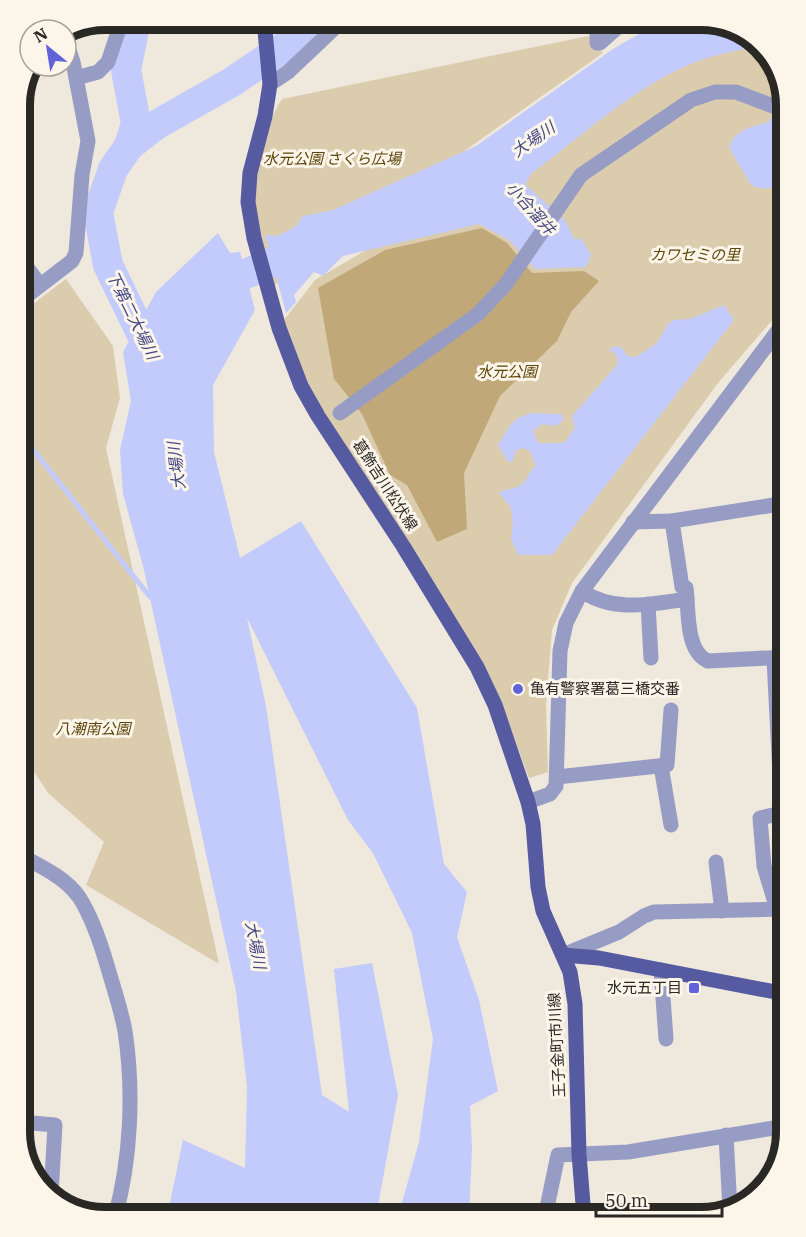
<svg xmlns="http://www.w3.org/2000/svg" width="806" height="1237" font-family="'IBM Plex Serif','Noto Sans JP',serif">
  <rect width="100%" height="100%" fill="#eee8dd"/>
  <g fill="#dcccae">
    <path d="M588,36L603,53L273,286C267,265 255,240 255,219C254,181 261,131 282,99Z"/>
    <polygon points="760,47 775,62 786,105 786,304 718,383 572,583 552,630 546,704 548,772 529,778 499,697 314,400 296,364 284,320 315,280 705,52"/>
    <polygon points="66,279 113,346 120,398 106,448 219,964 86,885 104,842 48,793 20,750 20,314"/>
  </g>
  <polygon fill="#c1a879" points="482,228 507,243 532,273 584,271 599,281 571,312 557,341 500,396 464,473 467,529 437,542 407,485 390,475 362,414 334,379 318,288 385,250"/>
  <g fill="#c3cafc">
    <path d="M676,20C710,20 735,22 759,46C735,51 711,55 688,65C631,90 582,136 532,173L525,184L566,222L575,240L581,238L591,255L586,267L535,269L509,240L479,224L343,256L323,276L314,272L294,295L296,302L286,313L265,235L277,236L295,227L303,216L333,210L476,146L613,49L658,23Z"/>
    <path d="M784,95L786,105V182C775,188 762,192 750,184L729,147C734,130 754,126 769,122Z"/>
    <polygon points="218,233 230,253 240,252 255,310 213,385 214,452 240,558 301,521 417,708 444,864 467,892 457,937 479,1000 498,1091 470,1106 472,1148 469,1217 398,1217 419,1142 433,1039 412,933 373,853 348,820 247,618 266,706 322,1095 349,1112 334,969 372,963 398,1095 376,1217 167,1217 183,1140 245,1168 247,1087 236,991 143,566 123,494 120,450 131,401 123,352 156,292"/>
    <path d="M724,305L734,320L552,555H518L511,539L513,522L510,506L499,493C505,488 511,490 517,487C527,483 528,472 536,465L529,450L521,448L516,451L512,462L507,461L498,445L511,424L518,418L531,413L561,414L564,419L556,426L543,424L533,431L538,443H564L575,428L572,416L618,364L616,354L609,350L614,346L622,348L627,356L636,357L657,343L668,324L674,320L690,319Z"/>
  </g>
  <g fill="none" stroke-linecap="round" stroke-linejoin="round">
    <polyline stroke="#c3cafc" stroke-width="5" points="20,433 150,597"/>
    <g stroke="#c3cafc" stroke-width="30">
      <polyline points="129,146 136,123 126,70 136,20"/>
      <polyline points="216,300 234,279 310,246"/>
      <polyline points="155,362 108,265 98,212 113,169 129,146 156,125 232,82 297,38 316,20"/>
    </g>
    <g stroke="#979cc4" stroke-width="15">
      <polyline points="597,20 597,43 600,43 626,20"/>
      <polyline points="265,29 279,20"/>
      <polyline points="76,78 98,72 108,62 122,20"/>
      <polyline points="270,84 288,72 343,20"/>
      <polyline points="20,258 40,285"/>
      <polyline points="20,301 72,261 76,253 82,175 88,141 73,62 66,41"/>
      <polyline points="340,413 478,314 506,284 581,175 691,100 715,92 736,92 786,111"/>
      <polyline points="633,522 672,521"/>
      <path d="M582,591C614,613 651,604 687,599"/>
      <polyline points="648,604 651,658"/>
      <path d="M786,657L708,661C685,651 689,610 686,588L682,587L672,521L786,503"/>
      <polyline points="774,659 782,813 760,818 764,866 777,909"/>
      <polyline points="661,766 671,825"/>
      <polyline points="557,777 667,765 671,710"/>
      <polyline points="528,802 550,794 556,786 560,651 566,623 582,591 786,320"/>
      <path d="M20,855C40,866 65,877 79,897C92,917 100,941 107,965C113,986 121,1009 125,1031C134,1091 131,1159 115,1217"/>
      <polyline points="716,862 722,911"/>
      <polyline points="563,955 619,932 644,916 654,912 784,909"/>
      <polyline points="661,970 666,1039"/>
      <polyline points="20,1122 55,1125 51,1195"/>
      <polyline points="726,1135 730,1210"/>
      <polyline points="545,1217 558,1155 628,1152 786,1126"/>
    </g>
    <g stroke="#565aa0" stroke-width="15">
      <polyline points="264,20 270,84 265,116 250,173 248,202 254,238 279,328 301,386 318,416 403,546 477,667 495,705 528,802 533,824 538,887 543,911 570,972 575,1004 579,1154 584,1217"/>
      <polyline points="563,955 599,958 786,994"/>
    </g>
  </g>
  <g fill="#6262db" stroke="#fbf5ea" stroke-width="2">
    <circle cx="518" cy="689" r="6"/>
    <rect x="688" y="982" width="12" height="12" rx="3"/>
  </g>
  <g text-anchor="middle" stroke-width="6" stroke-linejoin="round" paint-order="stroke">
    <g font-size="15" font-style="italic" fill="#5e4508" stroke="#fbf5ea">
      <text x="332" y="164">水元公園 さくら広場</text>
      <text x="695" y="260">カワセミの里</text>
      <text x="507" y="377">水元公園</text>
      <text x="93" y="734">八潮南公園</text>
    </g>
    <g font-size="15" fill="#2a2824" stroke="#fbf5ea">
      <text transform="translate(385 485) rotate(57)" y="5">葛飾吉川松伏線</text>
      <text transform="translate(557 1045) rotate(-93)" y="5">王子金町市川線</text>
    </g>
    <g font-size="15" fill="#2a2824" stroke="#fbf5ea" text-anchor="start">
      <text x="530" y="694">亀有警察署葛三橋交番</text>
      <text x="682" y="993" text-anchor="end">水元五丁目</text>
    </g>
    <g font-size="16" font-style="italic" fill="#444884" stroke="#fbf5ea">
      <text transform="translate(533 139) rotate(-35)" y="6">大場川</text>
      <text transform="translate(531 208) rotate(48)" y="6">小合溜井</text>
      <text transform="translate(133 315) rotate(64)" y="6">下第二大場川</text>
      <text transform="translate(176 466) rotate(-97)" y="6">大場川</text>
      <text transform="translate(256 945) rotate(79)" y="6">大場川</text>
    </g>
  </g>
  <path d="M0 0H806V1237H0ZM105 30H701A75 75 0 0 1 776 105V1132A75 75 0 0 1 701 1207H105A75 75 0 0 1 30 1132V105A75 75 0 0 1 105 30Z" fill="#fbf5ea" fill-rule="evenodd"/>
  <path fill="none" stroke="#2a2824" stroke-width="8" d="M105 30H701A75 75 0 0 1 776 105V1132A75 75 0 0 1 701 1207H105A75 75 0 0 1 30 1132V105A75 75 0 0 1 105 30Z"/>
  <g transform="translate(48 48) rotate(330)"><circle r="28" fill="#fbf5ea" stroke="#a7a39b" stroke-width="1.5"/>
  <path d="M0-4.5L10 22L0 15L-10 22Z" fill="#6262db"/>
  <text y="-9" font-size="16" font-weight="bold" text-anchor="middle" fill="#2a2824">N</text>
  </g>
  <path d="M596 1207v9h126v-9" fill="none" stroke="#2a2824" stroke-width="3"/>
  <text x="605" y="1207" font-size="18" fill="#2a2824" stroke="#fbf5ea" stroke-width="4.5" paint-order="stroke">50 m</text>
</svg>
